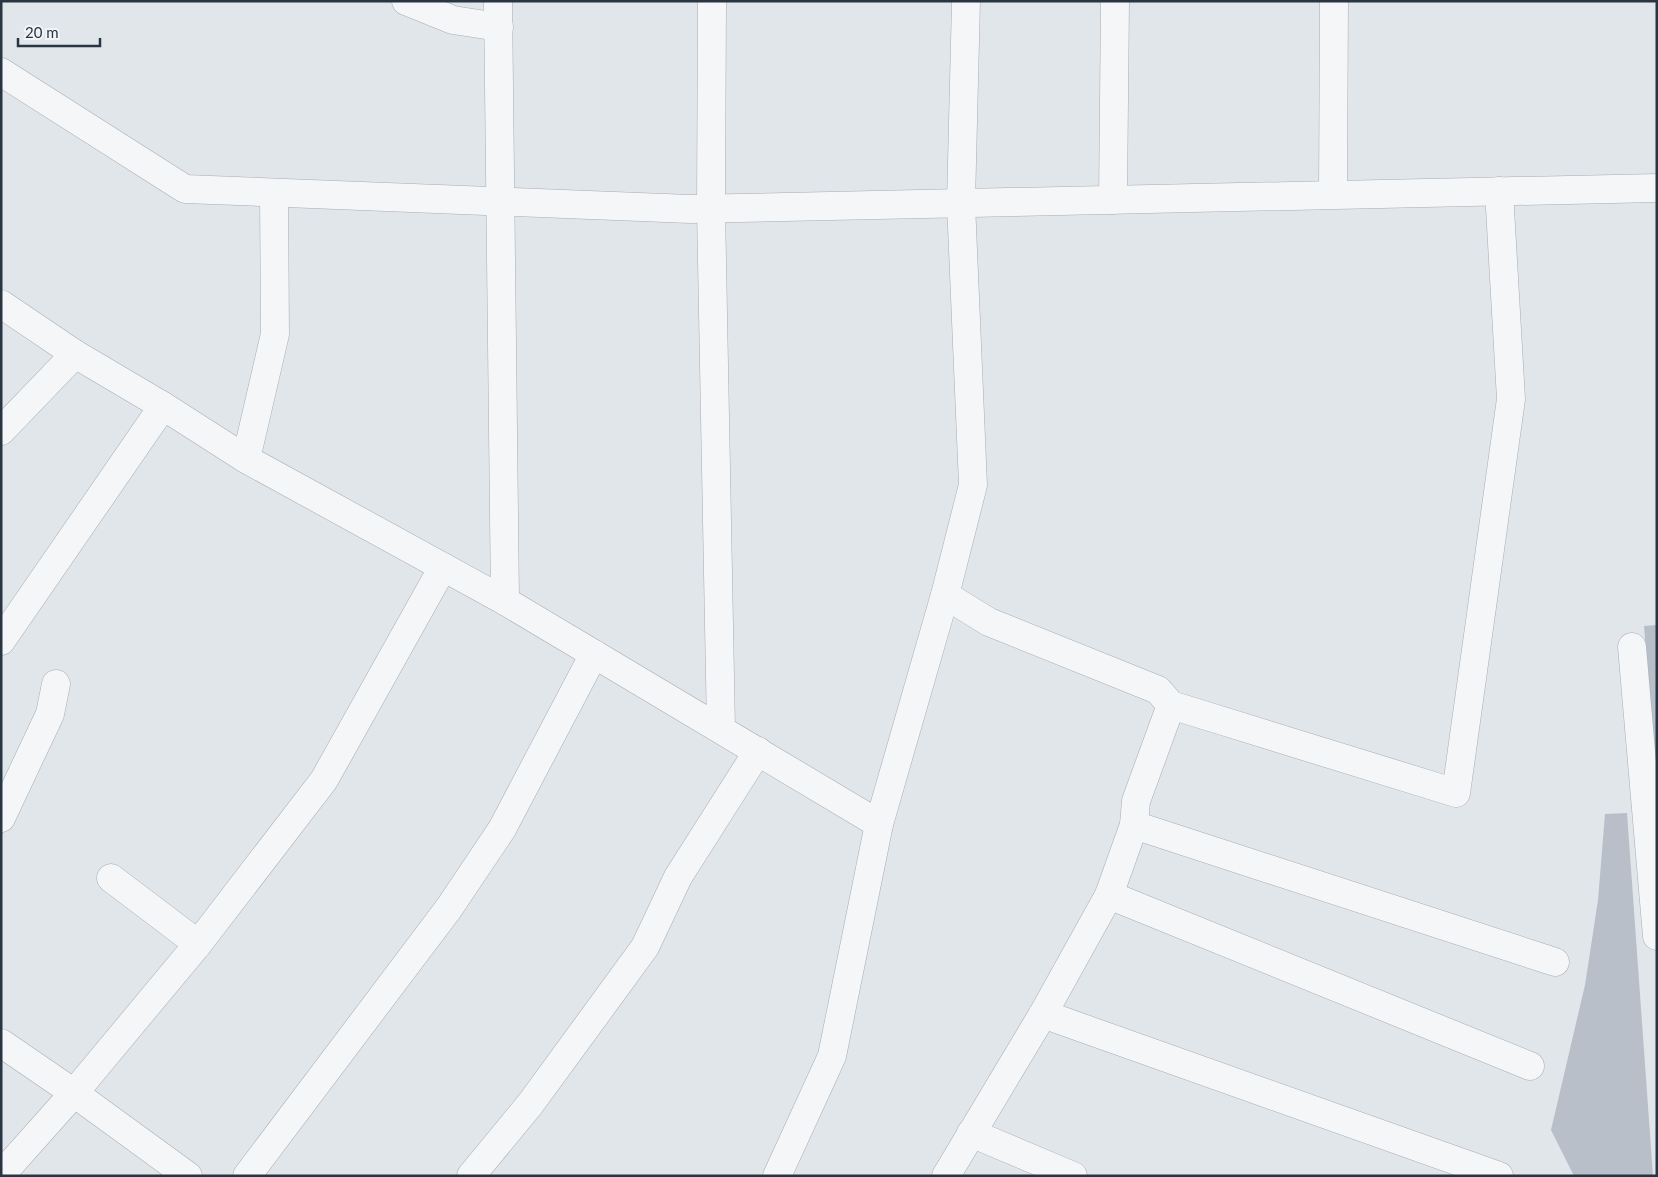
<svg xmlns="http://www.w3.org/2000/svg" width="1658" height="1177" font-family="Lato,sans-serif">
  <rect width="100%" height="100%" fill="#e1e6ea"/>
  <g fill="#b8bfc8">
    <polygon points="1657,625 1657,767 1655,767 1644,626"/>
    <polygon points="1627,813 1653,1176 1574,1176 1551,1130 1585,985 1598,900 1605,814"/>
  </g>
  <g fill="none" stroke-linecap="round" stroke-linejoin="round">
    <defs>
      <g id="minor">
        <polyline points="406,1 453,20 499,27"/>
        <polyline points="498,1 505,601"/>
        <polyline points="712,1 711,209 721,729"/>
        <polyline points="1,72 185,189 690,209 1657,188"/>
        <polyline points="274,193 275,334 246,459 505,601 879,824 945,595 973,485 961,203 966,1"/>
        <polyline points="1333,194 1334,1"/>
        <polyline points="1113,200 1115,1"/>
        <polyline points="1,304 75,354 163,406"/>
        <polyline points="1,431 75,354"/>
        <polyline points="945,595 989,622 1158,690 1171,705 1456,793 1511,399 1499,191"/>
        <polyline points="1,641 163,406 246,459"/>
        <polyline points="1632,647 1657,936"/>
        <polyline points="1,818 50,714 56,684"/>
        <polyline points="1134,825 1555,962"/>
        <polyline points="111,878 198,944"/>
        <polyline points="1109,895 1530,1066"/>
        <polyline points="1043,1014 1499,1176"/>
        <polyline points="1,1043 74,1093 188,1176"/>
        <polyline points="971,1133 1073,1176"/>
        <polyline points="1,1175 74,1093 198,944 324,780 443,567"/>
        <polyline points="247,1176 449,908 502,829 594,654"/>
        <polyline points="471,1176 531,1103 645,947 678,877 758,751"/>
        <polyline points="777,1176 832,1056 879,824"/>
        <polyline points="946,1176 1043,1014 1109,895 1134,825 1136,801 1171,705"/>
      </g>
    </defs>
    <use href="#minor" stroke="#a6adb5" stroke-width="29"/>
    <use href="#minor" stroke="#f4f6f8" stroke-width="28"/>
  </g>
  <rect width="1658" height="1177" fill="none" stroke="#293543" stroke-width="5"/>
  <path d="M18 38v8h82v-8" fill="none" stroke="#293543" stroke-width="2.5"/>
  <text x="25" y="38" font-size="15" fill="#293543" stroke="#f1f4f7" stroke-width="4" paint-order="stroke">20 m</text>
</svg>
